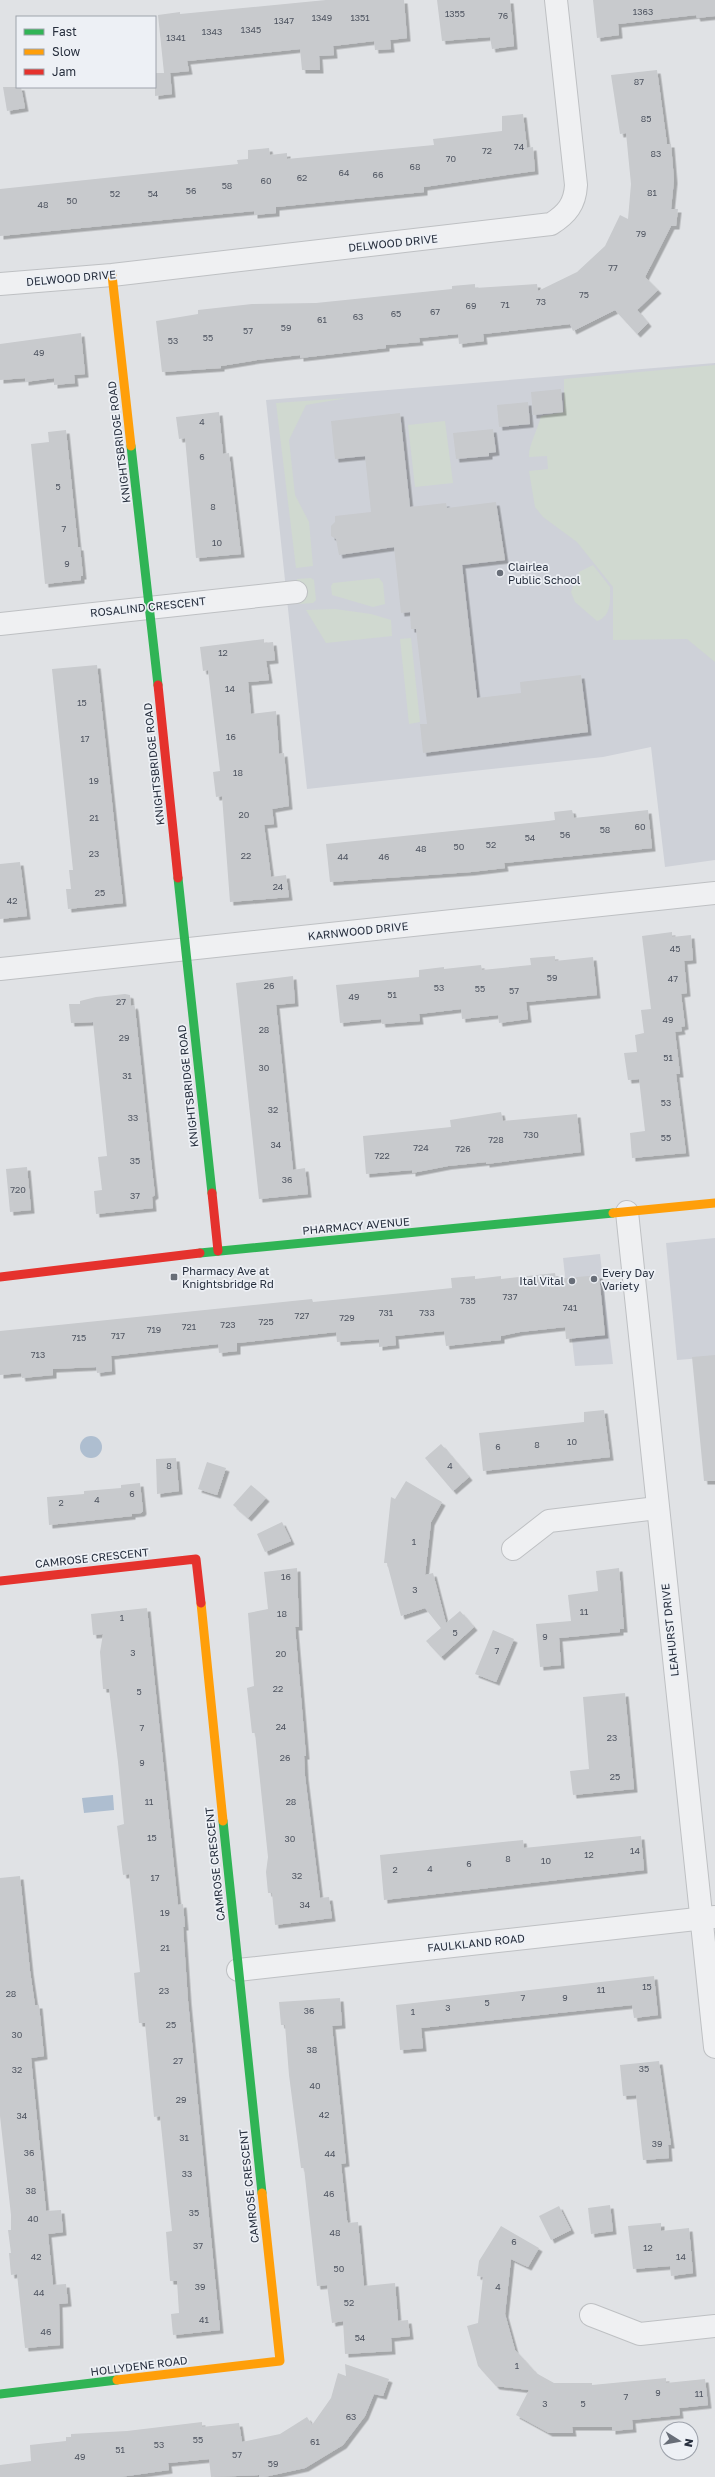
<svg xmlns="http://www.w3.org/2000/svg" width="715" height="2477" font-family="'Golos Text',sans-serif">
  <defs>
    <filter id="shadow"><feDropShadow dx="3.5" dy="3.5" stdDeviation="0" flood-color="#0004"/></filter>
  </defs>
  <rect width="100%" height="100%" fill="#e0e2e5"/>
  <g fill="#ced1d8">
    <polygon points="715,363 715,860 665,867 651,747 603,757 307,789 266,400"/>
    <polygon points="715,1238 715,1357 677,1360 666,1243"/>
    <polygon points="600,1254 613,1364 575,1366 563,1258"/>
  </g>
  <g fill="#d0d9d0">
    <path d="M715,365V662L687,639L613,640V587L577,542L543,517L535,507L529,471L548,469L547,456L529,457C528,447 538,429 541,416L564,412V379Z"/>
    <polygon points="347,398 306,405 289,440 295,495 309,522 313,566 296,568 276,403"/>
    <polygon points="445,421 453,483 415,487 408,425"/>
    <path d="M593,565L610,587C610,600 612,616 597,621L575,602L571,592L579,572Z"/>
    <polygon points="311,578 314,580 316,600 313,603 299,604 297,579"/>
    <polygon points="379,578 383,583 385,604 373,607 332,595 331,586 333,583"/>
    <polygon points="335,609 371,614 391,620 392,636 326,643 306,610"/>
    <polygon points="411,638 420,722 409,724 400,639"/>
  </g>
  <g fill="#aebed0">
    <circle cx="91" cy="1447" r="11"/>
    <polygon points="113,1795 114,1810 84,1813 82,1798"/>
  </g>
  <g fill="#c8cacd" filter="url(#shadow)">
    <polygon points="326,0 404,0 407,38 390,40 391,49 375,50 374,41 333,46 334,55 319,56 320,70 302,70 300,49 187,61 189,71 170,73 172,94 155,96 155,73 164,73 158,15 180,12 180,14"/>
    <polygon points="437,0 510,0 514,46 492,49 490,37 442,41"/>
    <polygon points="593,0 715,0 715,16 697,18 696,15 618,24 619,35 597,38"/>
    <polygon points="657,70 667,144 671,144 674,180 671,209 678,209 676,226 671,226 645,277 658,290 637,310 648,323 637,334 615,310 573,331 570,324 483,334 484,341 459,344 458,334 419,338 420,342 386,345 386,348 300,358 300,355 257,360 221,366 221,368 162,372 156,321 198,314 198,310 252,304 316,303 452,289 452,286 475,284 475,288 537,284 538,291 577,272 605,246 620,215 628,219 631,184 626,133 620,134 611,75"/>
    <polygon points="3,87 21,87 25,108 7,111"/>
    <polygon points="523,114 527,148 533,147 535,171 424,187 424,192 276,207 276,213 254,215 254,211 0,236 0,189 238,164 237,160 248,159 248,150 269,148 270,155 287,153 287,159 434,145 433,139 502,131 502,116"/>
    <polygon points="81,333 85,374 74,375 75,383 54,385 54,378 25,382 25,378 0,380 0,344"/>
    <polygon points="561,389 563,412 533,415 531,392"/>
    <polygon points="528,402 530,424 499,427 497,405"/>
    <polygon points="219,412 223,454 229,453 241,554 196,558 185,438 179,439 176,417"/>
    <polygon points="400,413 410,507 446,503 447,508 496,502 505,560 462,565 477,698 521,693 520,682 581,675 588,732 423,753 420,724 427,724 416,629 411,629 410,612 401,613 394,547 339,555 336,539 331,536 331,526 335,522 335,516 371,512 365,456 335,459 331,421"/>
    <polygon points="493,429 496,452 489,453 489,456 456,459 453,433"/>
    <polygon points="66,430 78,547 80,547 83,576 81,576 81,580 45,584 31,444 49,442 48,432"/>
    <polygon points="264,639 264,643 273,642 275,660 266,661 269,680 248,682 251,714 276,711 279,754 284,753 289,806 272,809 274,824 264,825 271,877 286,875 289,897 230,902 222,796 216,797 213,772 220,771 208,670 203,671 200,647"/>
    <polygon points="97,665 123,903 68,909 66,889 71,889 69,870 73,870 52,669"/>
    <polygon points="572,810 574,818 648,810 652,848 504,863 505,868 471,872 330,882 326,844 548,821 555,820 554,812"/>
    <polygon points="20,862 27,916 0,919 0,864"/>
    <polygon points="672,932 672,937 691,935 693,960 684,961 687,993 681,994 685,1026 681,1027 682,1031 675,1032 680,1074 676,1074 686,1153 632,1158 630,1133 645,1131 639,1079 628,1080 624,1053 637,1052 635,1035 644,1033 641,1010 651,1009 642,936"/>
    <polygon points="555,956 555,961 593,957 597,995 526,1002 528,1019 499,1023 498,1015 462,1019 461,1009 419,1014 420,1021 382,1024 381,1019 340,1023 336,985 419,977 419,970 444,967 444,969 481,965 482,970 531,965 530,958"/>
    <polygon points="293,976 295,1003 276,1005 293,1170 305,1168 308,1194 259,1199 236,983"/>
    <polygon points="125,994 130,995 131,1006 134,1005 135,1008 152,1169 155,1195 152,1197 153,1208 96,1214 94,1191 102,1190 98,1157 107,1156 93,1022 71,1023 69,1004 80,1004 80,1001 96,997"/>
    <polygon points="501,1112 503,1121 577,1114 581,1152 486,1164 486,1162 448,1166 412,1173 412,1170 366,1174 363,1136 451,1127 450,1120"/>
    <polygon points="27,1167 31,1210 10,1212 6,1169"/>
    <polygon points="555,1273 556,1279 599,1275 605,1335 566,1339 565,1327 520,1332 501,1336 501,1340 446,1346 444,1331 395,1336 396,1345 379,1347 379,1339 337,1342 336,1332 237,1343 237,1351 219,1353 218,1344 111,1356 112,1371 97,1373 96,1367 53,1369 53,1375 22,1378 21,1373 0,1375 0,1331 312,1299 313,1302 413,1292 452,1288 451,1278 475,1276 475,1279 501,1276 501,1279"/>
    <polygon points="715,1355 715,1481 704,1481 692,1357"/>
    <polygon points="604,1410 610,1457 483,1471 479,1433 584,1422 584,1412"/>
    <polygon points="441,1444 469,1477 453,1491 425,1458"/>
    <polygon points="176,1458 179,1491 157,1494 156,1459"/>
    <polygon points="207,1462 226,1468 217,1495 198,1489"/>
    <polygon points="406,1481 442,1502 431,1522 425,1575 433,1573 446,1623 460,1611 474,1627 441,1657 426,1641 441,1628 425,1608 401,1616 387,1563 384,1563 391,1497 395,1499"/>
    <polygon points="140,1483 143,1511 141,1513 132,1514 132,1516 49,1525 47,1497 84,1494 84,1491 121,1488 121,1485"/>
    <polygon points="251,1485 266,1498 248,1518 233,1505"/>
    <polygon points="282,1522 291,1541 265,1552 257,1534"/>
    <polygon points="297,1568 299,1627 295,1627 306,1756 304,1756 305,1776 320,1898 329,1897 332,1918 275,1925 272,1893 268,1893 266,1872 268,1857 255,1733 252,1733 247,1688 254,1686 248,1613 268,1609 264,1572"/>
    <polygon points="619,1568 624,1629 620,1629 620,1632 559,1638 561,1665 540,1667 536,1624 571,1621 568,1595 598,1591 596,1571"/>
    <polygon points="147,1608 178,1905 183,1904 185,1927 183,1927 188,2001 220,2330 184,2334 173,2335 171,2314 179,2313 177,2281 170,2281 166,2232 172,2231 160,2116 154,2117 145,2023 139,2023 134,1973 140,1972 133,1909 129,1874 123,1875 117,1826 124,1824 118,1762 109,1689 103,1689 100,1652 103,1634 93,1635 91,1614"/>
    <polygon points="493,1630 514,1639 496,1682 475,1674"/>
    <polygon points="625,1693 634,1789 573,1795 570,1771 589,1769 583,1697"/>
    <polygon points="641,1836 644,1870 384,1900 380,1855 523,1840 524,1848"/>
    <polygon points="20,1876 30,1971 35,2005 39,2005 44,2056 31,2058 46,2211 61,2210 63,2232 48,2234 53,2285 66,2284 68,2303 59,2304 60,2345 25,2348 17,2274 11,2275 9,2253 11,2253 8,2230 11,2230 11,2215 0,2116 0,1878"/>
    <polygon points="654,1976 658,2015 634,2018 632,2005 421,2028 423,2048 400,2050 396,2005"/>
    <polygon points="340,1998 342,2025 332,2026 346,2163 341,2164 347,2220 348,2223 358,2222 364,2286 395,2283 398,2321 408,2320 410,2336 391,2338 392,2351 345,2354 343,2321 332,2323 327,2285 317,2286 304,2168 301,2168 289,2075 285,2025 281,2025 279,2002"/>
    <polygon points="659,2061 671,2145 668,2145 669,2158 643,2160 636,2095 623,2096 620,2065"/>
    <polygon points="610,2205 613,2231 591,2234 588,2208"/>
    <polygon points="559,2206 571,2230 551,2240 539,2216"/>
    <polygon points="661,2223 661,2231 689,2228 693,2273 671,2276 670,2266 633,2269 628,2226"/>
    <polygon points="501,2226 539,2248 528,2267 511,2259 505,2314 515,2350 536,2373 554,2383 592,2383 592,2385 666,2378 666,2383 705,2379 708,2405 679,2408 680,2415 632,2420 633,2429 612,2431 612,2427 572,2427 573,2433 549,2433 516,2415 529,2390 496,2386 478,2366 467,2326 478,2323 483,2277 477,2276 479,2261"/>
    <polygon points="345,2364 389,2379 383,2396 374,2394 365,2416 343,2445 305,2468 264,2477 259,2477 259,2475 211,2477 209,2459 168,2463 169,2470 120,2477 0,2477 0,2465 31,2461 30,2445 66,2441 66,2437 71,2437 71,2434 127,2431 202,2422 202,2427 239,2423 242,2442 280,2434 307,2417 312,2425 331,2398 338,2373 346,2376"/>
  </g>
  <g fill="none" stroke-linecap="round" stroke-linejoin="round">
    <defs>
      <g id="street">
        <path d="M0,284L112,275L551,224C567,214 575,204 576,185L556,0"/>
        <polyline points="0,624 296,592"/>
        <polyline points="0,969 715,893"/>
        <polyline points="627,1212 715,2047"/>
        <polyline points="513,1549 549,1521 657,1508"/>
        <polyline points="238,1970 715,1917"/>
        <polyline points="591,2315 640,2334 715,2326"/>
      </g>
    </defs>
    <use href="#street" stroke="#bec0c3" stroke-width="24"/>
    <use href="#street" stroke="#eff0f2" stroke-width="22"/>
    <g stroke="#30b455" stroke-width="9">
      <polyline points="131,446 158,685"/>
      <polyline points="178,878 212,1193"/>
      <polyline points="200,1253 613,1213"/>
      <polyline points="223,1821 262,2193"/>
      <polyline points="0,2394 117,2380"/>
    </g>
    <g stroke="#ff9f0a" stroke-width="9">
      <polyline points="112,275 131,446"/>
      <polyline points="613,1213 715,1203"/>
      <polyline points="201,1603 223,1821"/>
      <polyline points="117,2380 280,2361 262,2193"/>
    </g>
    <g stroke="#e5322d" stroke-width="9">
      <polyline points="158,685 178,878"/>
      <polyline points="212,1193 218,1251"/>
      <polyline points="0,1277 200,1253"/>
      <polyline points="0,1581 196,1559 201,1603"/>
    </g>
  </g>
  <g fill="#686e78" stroke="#edf0f5" stroke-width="1.5">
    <circle cx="500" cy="573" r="4"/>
    <rect x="170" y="1273" width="8" height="8" rx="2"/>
    <circle cx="594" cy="1279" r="4"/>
    <circle cx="572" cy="1281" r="4"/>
  </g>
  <g text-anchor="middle" stroke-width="3.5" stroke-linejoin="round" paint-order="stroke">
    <g font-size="9" fill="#505662">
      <text x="643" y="15">1363</text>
      <text x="455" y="17">1355</text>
      <text x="503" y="19">76</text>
      <text x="322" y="21">1349</text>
      <text x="360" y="21">1351</text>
      <text x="284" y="24">1347</text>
      <text x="251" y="33">1345</text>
      <text x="212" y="35">1343</text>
      <text x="176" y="41">1341</text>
      <text x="639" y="85">87</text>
      <text x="646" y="122">85</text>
      <text x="519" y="150">74</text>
      <text x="487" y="154">72</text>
      <text x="656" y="157">83</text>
      <text x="451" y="162">70</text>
      <text x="415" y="170">68</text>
      <text x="344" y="176">64</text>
      <text x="378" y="178">66</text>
      <text x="302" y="181">62</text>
      <text x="266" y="184">60</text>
      <text x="227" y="189">58</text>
      <text x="191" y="194">56</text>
      <text x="652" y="196">81</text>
      <text x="115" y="197">52</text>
      <text x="153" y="197">54</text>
      <text x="72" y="204">50</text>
      <text x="43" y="208">48</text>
      <text x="641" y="237">79</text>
      <text x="613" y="271">77</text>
      <text x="584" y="298">75</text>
      <text x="541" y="305">73</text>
      <text x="505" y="308">71</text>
      <text x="471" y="309">69</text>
      <text x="435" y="315">67</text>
      <text x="396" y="317">65</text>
      <text x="358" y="320">63</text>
      <text x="322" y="323">61</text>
      <text x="286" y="331">59</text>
      <text x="248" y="334">57</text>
      <text x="208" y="341">55</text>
      <text x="173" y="344">53</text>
      <text x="39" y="356">49</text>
      <text x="202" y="425">4</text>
      <text x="202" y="460">6</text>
      <text x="58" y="490">5</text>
      <text x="213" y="510">8</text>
      <text x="64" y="532">7</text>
      <text x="217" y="546">10</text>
      <text x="67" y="567">9</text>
      <text x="223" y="656">12</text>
      <text x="230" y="692">14</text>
      <text x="82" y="706">15</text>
      <text x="231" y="740">16</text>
      <text x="85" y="742">17</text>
      <text x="238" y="776">18</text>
      <text x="94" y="784">19</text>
      <text x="244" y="818">20</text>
      <text x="94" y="821">21</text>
      <text x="640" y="830">60</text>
      <text x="605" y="833">58</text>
      <text x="565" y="838">56</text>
      <text x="530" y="841">54</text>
      <text x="491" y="848">52</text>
      <text x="459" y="850">50</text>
      <text x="421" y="852">48</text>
      <text x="94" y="857">23</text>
      <text x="246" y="859">22</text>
      <text x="343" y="860">44</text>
      <text x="384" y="860">46</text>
      <text x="278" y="890">24</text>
      <text x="100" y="896">25</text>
      <text x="12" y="904">42</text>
      <text x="675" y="952">45</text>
      <text x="552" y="981">59</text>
      <text x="673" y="982">47</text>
      <text x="269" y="989">26</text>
      <text x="439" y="991">53</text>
      <text x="480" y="992">55</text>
      <text x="514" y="994">57</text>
      <text x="392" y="998">51</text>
      <text x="354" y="1000">49</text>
      <text x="121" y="1005">27</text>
      <text x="668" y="1023">49</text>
      <text x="264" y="1033">28</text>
      <text x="124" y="1041">29</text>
      <text x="668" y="1061">51</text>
      <text x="264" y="1071">30</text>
      <text x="127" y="1079">31</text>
      <text x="666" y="1106">53</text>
      <text x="273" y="1113">32</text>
      <text x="133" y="1121">33</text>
      <text x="531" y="1138">730</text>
      <text x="666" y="1141">55</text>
      <text x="496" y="1143">728</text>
      <text x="276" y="1148">34</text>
      <text x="421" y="1151">724</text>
      <text x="463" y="1152">726</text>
      <text x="382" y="1159">722</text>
      <text x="135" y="1164">35</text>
      <text x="287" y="1183">36</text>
      <text x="18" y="1193">720</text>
      <text x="135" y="1199">37</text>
      <text x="510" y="1300">737</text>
      <text x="468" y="1304">735</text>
      <text x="570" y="1311">741</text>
      <text x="386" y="1316">731</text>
      <text x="427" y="1316">733</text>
      <text x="302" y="1319">727</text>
      <text x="347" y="1321">729</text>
      <text x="266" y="1325">725</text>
      <text x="228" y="1328">723</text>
      <text x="189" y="1330">721</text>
      <text x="154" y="1333">719</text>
      <text x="118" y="1339">717</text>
      <text x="79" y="1341">715</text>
      <text x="38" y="1358">713</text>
      <text x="572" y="1445">10</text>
      <text x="537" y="1448">8</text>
      <text x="498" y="1450">6</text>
      <text x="169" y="1469">8</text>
      <text x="450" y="1469">4</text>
      <text x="132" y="1497">6</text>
      <text x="97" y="1503">4</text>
      <text x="61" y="1506">2</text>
      <text x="414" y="1545">1</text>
      <text x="286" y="1580">16</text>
      <text x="415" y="1593">3</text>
      <text x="584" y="1615">11</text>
      <text x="282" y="1617">18</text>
      <text x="122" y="1621">1</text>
      <text x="455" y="1636">5</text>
      <text x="545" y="1640">9</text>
      <text x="497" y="1654">7</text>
      <text x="133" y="1656">3</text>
      <text x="281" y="1657">20</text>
      <text x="278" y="1692">22</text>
      <text x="139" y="1695">5</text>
      <text x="281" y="1730">24</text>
      <text x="142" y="1731">7</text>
      <text x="612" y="1741">23</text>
      <text x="285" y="1761">26</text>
      <text x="142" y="1766">9</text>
      <text x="615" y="1780">25</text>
      <text x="149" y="1805">11</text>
      <text x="291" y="1805">28</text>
      <text x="152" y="1841">15</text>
      <text x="290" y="1842">30</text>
      <text x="635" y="1854">14</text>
      <text x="589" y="1858">12</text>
      <text x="508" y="1862">8</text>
      <text x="546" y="1864">10</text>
      <text x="469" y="1867">6</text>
      <text x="430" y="1872">4</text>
      <text x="395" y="1873">2</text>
      <text x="297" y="1879">32</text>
      <text x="155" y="1881">17</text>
      <text x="305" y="1908">34</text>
      <text x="165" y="1916">19</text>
      <text x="165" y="1951">21</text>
      <text x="647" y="1990">15</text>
      <text x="601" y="1993">11</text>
      <text x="164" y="1994">23</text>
      <text x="11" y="1997">28</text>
      <text x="523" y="2001">7</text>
      <text x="565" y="2001">9</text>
      <text x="487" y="2006">5</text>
      <text x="448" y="2011">3</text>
      <text x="309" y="2014">36</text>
      <text x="413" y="2015">1</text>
      <text x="171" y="2028">25</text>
      <text x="17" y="2038">30</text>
      <text x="312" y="2053">38</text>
      <text x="178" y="2064">27</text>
      <text x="644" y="2072">35</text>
      <text x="17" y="2073">32</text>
      <text x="315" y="2089">40</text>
      <text x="181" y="2103">29</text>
      <text x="324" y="2118">42</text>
      <text x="22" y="2119">34</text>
      <text x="184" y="2141">31</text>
      <text x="657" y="2147">39</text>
      <text x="29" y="2156">36</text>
      <text x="330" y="2157">44</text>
      <text x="187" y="2177">33</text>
      <text x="31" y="2194">38</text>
      <text x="329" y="2197">46</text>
      <text x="194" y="2216">35</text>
      <text x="33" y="2222">40</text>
      <text x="335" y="2236">48</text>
      <text x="514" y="2245">6</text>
      <text x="198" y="2249">37</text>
      <text x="648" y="2251">12</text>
      <text x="36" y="2260">42</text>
      <text x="681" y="2260">14</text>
      <text x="339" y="2272">50</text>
      <text x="200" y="2290">39</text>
      <text x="498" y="2290">4</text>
      <text x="39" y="2296">44</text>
      <text x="349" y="2306">52</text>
      <text x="204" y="2323">41</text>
      <text x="46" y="2335">46</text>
      <text x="360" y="2341">54</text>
      <text x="517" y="2369">1</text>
      <text x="658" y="2396">9</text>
      <text x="699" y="2397">11</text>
      <text x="626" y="2400">7</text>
      <text x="545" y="2407">3</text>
      <text x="583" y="2407">5</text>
      <text x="351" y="2420">63</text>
      <text x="198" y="2443">55</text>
      <text x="315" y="2445">61</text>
      <text x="159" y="2448">53</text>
      <text x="120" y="2453">51</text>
      <text x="237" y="2458">57</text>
      <text x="80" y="2460">49</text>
      <text x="273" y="2467">59</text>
    </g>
    <g font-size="11" fill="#272f3e" stroke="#edf0f5">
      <text transform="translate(393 243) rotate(-6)" y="4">DELWOOD DRIVE</text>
      <text transform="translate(71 278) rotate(-5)" y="4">DELWOOD DRIVE</text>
      <text transform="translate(119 442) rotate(-97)" y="4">KNIGHTSBRIDGE ROAD</text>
      <text transform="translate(148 607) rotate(-6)" y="4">ROSALIND CRESCENT</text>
      <text transform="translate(154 764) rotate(-96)" y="4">KNIGHTSBRIDGE ROAD</text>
      <text transform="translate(358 931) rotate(-6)" y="4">KARNWOOD DRIVE</text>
      <text transform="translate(188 1086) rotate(-96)" y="4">KNIGHTSBRIDGE ROAD</text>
      <text transform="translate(356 1226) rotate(-5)" y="4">PHARMACY AVENUE</text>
      <text transform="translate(92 1558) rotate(-6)" y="4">CAMROSE CRESCENT</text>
      <text transform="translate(670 1630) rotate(-96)" y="4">LEAHURST DRIVE</text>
      <text transform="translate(215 1864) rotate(-96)" y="4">CAMROSE CRESCENT</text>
      <text transform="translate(476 1943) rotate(-6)" y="4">FAULKLAND ROAD</text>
      <text transform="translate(249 2186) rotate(-96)" y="4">CAMROSE CRESCENT</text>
      <text transform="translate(139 2366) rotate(-7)" y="4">HOLLYDENE ROAD</text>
    </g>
    <g font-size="11" fill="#272f3e" stroke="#edf0f5" text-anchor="start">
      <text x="508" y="571">Clairlea<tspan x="508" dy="13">Public School</tspan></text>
      <text x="182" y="1275">Pharmacy Ave at<tspan x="182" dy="13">Knightsbridge Rd</tspan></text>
      <text x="602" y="1277">Every Day<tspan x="602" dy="13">Variety</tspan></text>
      <text x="564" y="1285" text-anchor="end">Ital Vital</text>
    </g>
  </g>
  <rect x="16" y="16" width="140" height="72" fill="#edf0f5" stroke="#9ea3ac"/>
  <rect x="24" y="29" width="20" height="6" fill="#30b455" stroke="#9ea3ac"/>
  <text x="52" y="36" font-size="12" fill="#272f3e">Fast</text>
  <rect x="24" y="49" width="20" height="6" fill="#ff9f0a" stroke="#9ea3ac"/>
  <text x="52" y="56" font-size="12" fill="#272f3e">Slow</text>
  <rect x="24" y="69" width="20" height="6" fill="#e5322d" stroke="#9ea3ac"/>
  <text x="52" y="76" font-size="12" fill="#272f3e">Jam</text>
  <g transform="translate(679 2441) rotate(101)"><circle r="19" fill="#edf0f5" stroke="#9ea3ac"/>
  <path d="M0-3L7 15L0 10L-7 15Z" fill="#686e78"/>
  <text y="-6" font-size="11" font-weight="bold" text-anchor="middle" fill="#272f3e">N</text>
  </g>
</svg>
